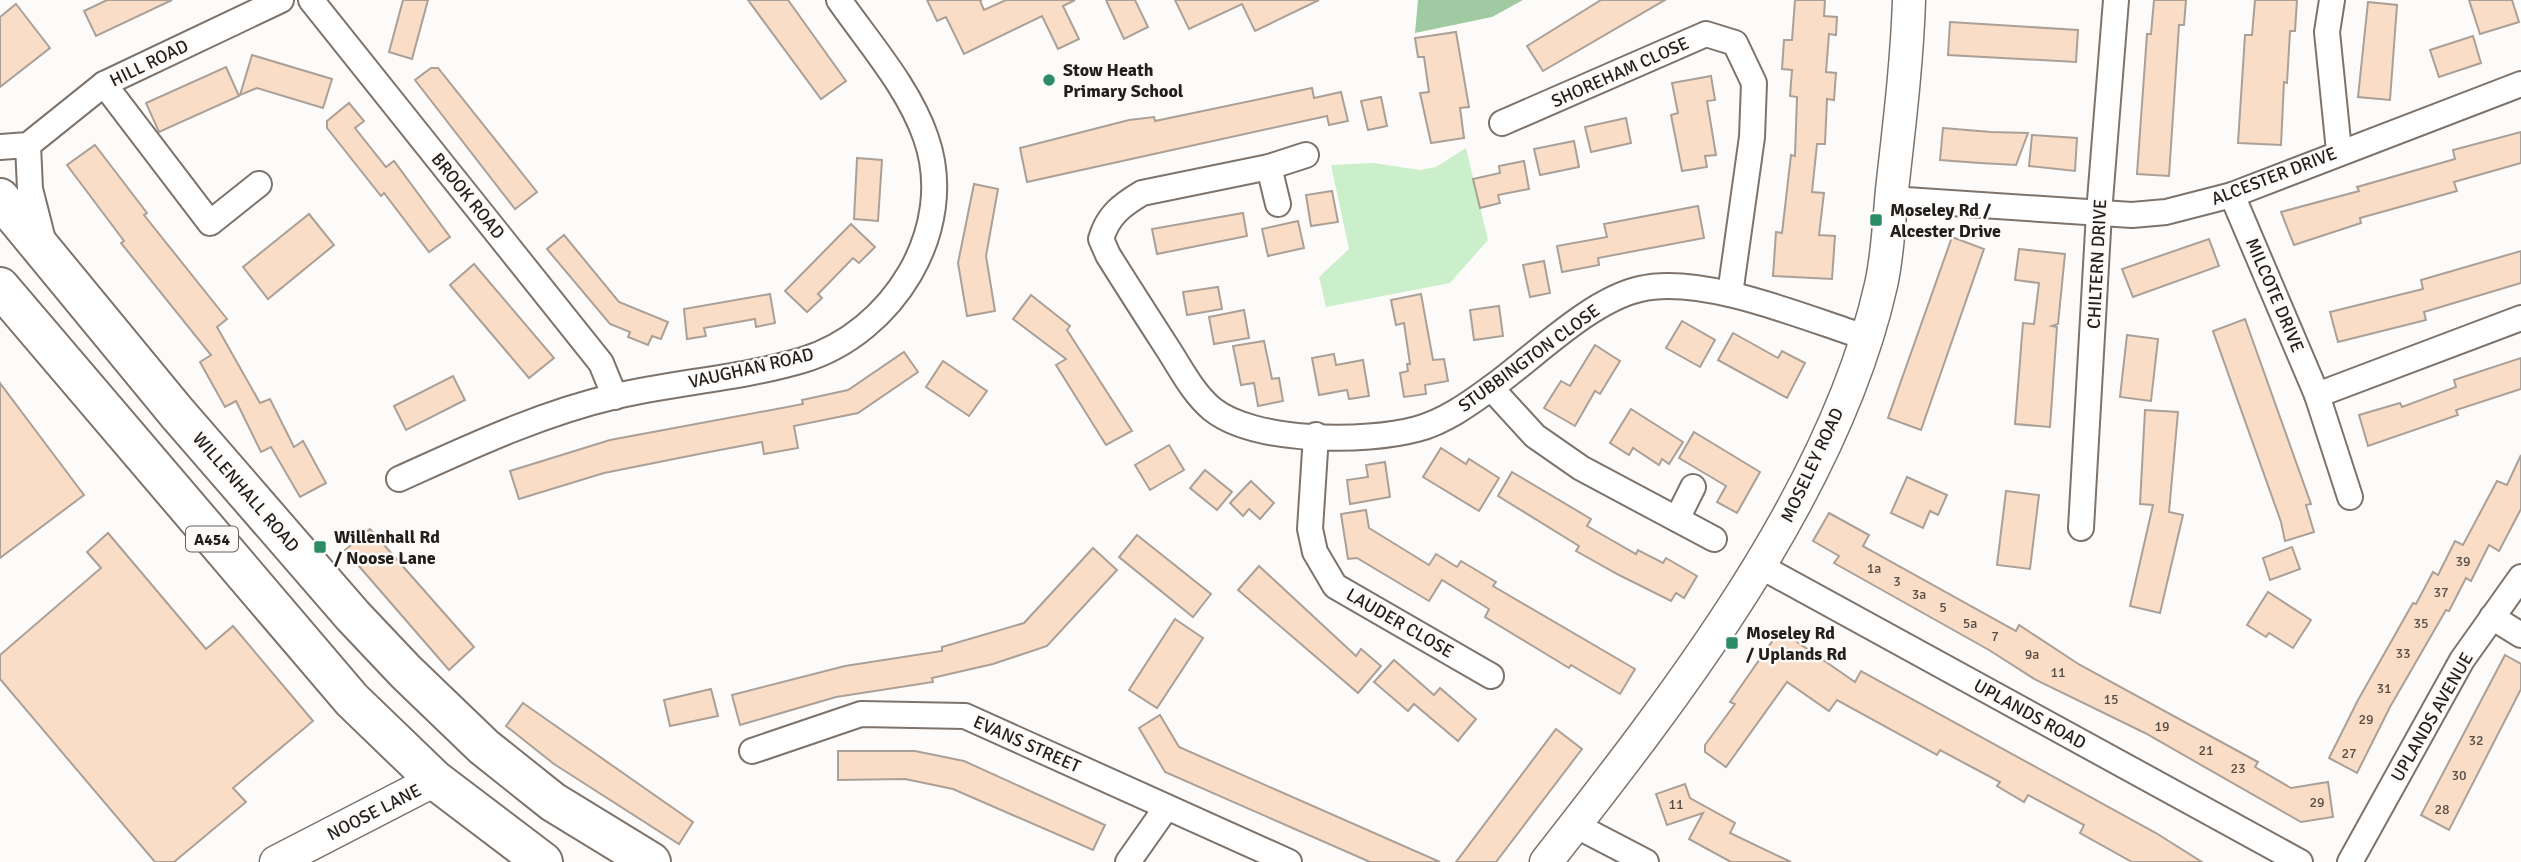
<svg xmlns="http://www.w3.org/2000/svg" width="2521" height="862" font-family="Signika,sans-serif">
  <rect width="100%" height="100%" fill="#fdfbf9"/>
  <polygon fill="#caefca" points="1466,148 1488,240 1450,283 1326,307 1319,277 1349,249 1331,165 1373,163 1420,170 1436,167"/>
  <polygon fill="#a0caa1" points="1418,0 1523,0 1492,17 1415,33"/>
  <g fill="#f9ddc7" stroke="#aba097" stroke-width="2">
    <polygon points="107,0 172,0 96,36 84,11"/>
    <polygon points="403,0 428,0 412,59 389,52"/>
    <polygon points="748,0 788,0 846,81 821,99"/>
    <polygon points="927,0 982,0 980,1 984,10 1006,0 1075,0 1063,6 1079,39 1058,49 1042,16 964,54 946,17 937,21"/>
    <polygon points="1106,0 1135,0 1148,27 1124,39"/>
    <polygon points="1175,0 1319,0 1255,31 1242,4 1189,29"/>
    <polygon points="1601,0 1665,0 1543,71 1527,46"/>
    <polygon points="1795,0 1825,0 1824,16 1837,17 1836,35 1829,34 1826,72 1836,73 1834,100 1827,99 1825,144 1817,144 1812,192 1824,193 1819,235 1835,236 1832,279 1773,276 1776,232 1782,233 1791,155 1795,156 1797,97 1790,96 1792,70 1782,69 1784,40 1792,40"/>
    <polygon points="2154,0 2186,0 2184,25 2179,25 2169,176 2137,174 2147,34 2151,34"/>
    <polygon points="2255,0 2297,0 2295,31 2290,31 2287,83 2284,82 2281,145 2238,143 2245,35 2252,35"/>
    <polygon points="2469,0 2512,0 2519,22 2480,34"/>
    <polygon points="2368,2 2397,5 2390,100 2358,97"/>
    <polygon points="16,4 50,48 0,87 0,17"/>
    <polygon points="1950,22 2078,30 2076,62 1948,55"/>
    <polygon points="1456,32 1469,107 1460,108 1464,138 1431,143 1420,93 1429,92 1424,57 1418,57 1415,38"/>
    <polygon points="2473,36 2481,63 2439,77 2430,50"/>
    <polygon points="252,55 332,79 323,108 257,88 240,95"/>
    <polygon points="226,67 239,96 159,132 146,103"/>
    <polygon points="431,68 438,68 537,192 515,209 415,80"/>
    <polygon points="1711,76 1715,100 1707,101 1716,155 1705,156 1707,167 1682,171 1671,115 1678,113 1672,83"/>
    <polygon points="1312,88 1314,98 1341,92 1348,121 1329,125 1327,116 1027,182 1020,148 1129,120 1154,117 1155,121"/>
    <polygon points="1381,97 1387,126 1368,130 1361,101"/>
    <polygon points="349,103 364,121 355,128 386,167 394,161 450,237 429,252 384,193 381,196 327,128 327,121"/>
    <polygon points="1626,118 1631,143 1591,152 1585,127"/>
    <polygon points="1943,128 1991,132 2028,133 2016,165 1980,163 1940,160"/>
    <polygon points="2521,132 2521,163 2454,182 2457,191 2360,218 2361,223 2294,245 2281,212 2359,191 2357,187 2455,159 2453,150"/>
    <polygon points="2032,135 2077,138 2075,171 2029,166"/>
    <polygon points="1574,141 1579,167 1540,175 1534,149"/>
    <polygon points="95,145 147,213 144,215 227,319 217,327 260,403 270,399 294,447 303,441 326,483 300,497 271,447 261,452 236,401 225,407 200,362 211,355 121,243 124,241 67,165"/>
    <polygon points="857,158 882,160 878,221 854,219"/>
    <polygon points="1524,161 1529,189 1498,195 1500,203 1480,208 1473,179 1500,173 1499,166"/>
    <polygon points="974,184 998,189 986,256 995,311 967,316 958,263"/>
    <polygon points="1332,191 1338,222 1311,226 1306,195"/>
    <polygon points="1698,206 1704,238 1598,258 1599,265 1562,272 1557,246 1607,237 1604,224"/>
    <polygon points="1243,213 1247,236 1157,254 1152,229"/>
    <polygon points="309,214 334,245 268,299 243,267"/>
    <polygon points="1298,221 1304,248 1268,256 1262,229"/>
    <polygon points="851,224 875,247 859,263 853,258 818,294 822,298 807,312 785,291"/>
    <polygon points="564,235 619,302 668,322 661,339 652,336 648,345 628,337 630,332 610,324 547,249"/>
    <polygon points="1952,237 1984,249 1921,430 1888,418"/>
    <polygon points="2209,239 2219,266 2133,297 2122,269"/>
    <polygon points="2019,249 2065,254 2058,324 2052,326 2057,327 2050,427 2015,424 2023,323 2034,324 2039,283 2015,280"/>
    <polygon points="2521,251 2521,283 2424,312 2426,320 2338,342 2330,312 2423,289 2421,280"/>
    <polygon points="1544,261 1550,293 1530,297 1523,265"/>
    <polygon points="474,264 554,358 529,378 450,285"/>
    <polygon points="1218,287 1222,309 1187,315 1183,292"/>
    <polygon points="770,294 775,323 756,327 755,319 704,328 706,336 687,339 684,309"/>
    <polygon points="1421,294 1433,360 1444,359 1448,381 1425,385 1426,394 1404,397 1400,373 1408,371 1407,364 1410,364 1404,323 1396,325 1391,300"/>
    <polygon points="1031,295 1070,326 1067,330 1132,431 1106,445 1056,365 1066,359 1013,319"/>
    <polygon points="1499,306 1503,336 1474,340 1470,310"/>
    <polygon points="1244,310 1249,338 1214,344 1209,317"/>
    <polygon points="2245,319 2311,504 2306,505 2314,532 2285,541 2281,522 2213,331"/>
    <polygon points="1682,321 1715,340 1700,367 1666,348"/>
    <polygon points="1733,333 1778,358 1782,351 1805,363 1787,398 1718,360"/>
    <polygon points="2127,335 2158,339 2151,401 2120,397"/>
    <polygon points="1264,341 1272,379 1279,378 1283,401 1258,406 1254,383 1241,385 1233,346"/>
    <polygon points="1595,345 1620,361 1600,394 1595,391 1575,426 1544,408 1561,381 1570,386"/>
    <polygon points="904,352 918,372 858,413 794,426 798,448 764,454 762,442 704,453 604,473 519,499 510,471 610,440 803,404 802,400 848,390"/>
    <polygon points="1334,354 1336,365 1363,360 1369,396 1349,399 1347,390 1319,395 1312,358"/>
    <polygon points="2521,358 2521,389 2456,410 2458,415 2368,446 2359,415 2400,403 2402,407 2456,387 2454,380"/>
    <polygon points="943,361 987,391 969,416 926,387"/>
    <polygon points="453,376 465,400 406,430 394,406"/>
    <polygon points="0,383 84,495 0,558"/>
    <polygon points="1631,409 1683,442 1669,464 1662,459 1659,465 1633,448 1629,455 1610,443"/>
    <polygon points="2145,410 2178,412 2169,512 2183,515 2160,613 2130,606 2153,505 2140,504"/>
    <polygon points="1694,432 1760,472 1737,513 1717,502 1726,486 1679,458"/>
    <polygon points="1169,445 1184,470 1150,490 1135,465"/>
    <polygon points="1441,448 1466,464 1469,459 1499,478 1479,511 1423,477"/>
    <polygon points="2521,455 2521,509 2499,551 2489,545 2471,581 2466,578 2449,611 2446,610 2390,707 2357,773 2329,758 2358,700 2413,603 2416,604 2433,572 2438,575 2455,541 2463,545 2497,481 2507,485"/>
    <polygon points="1385,462 1390,497 1350,504 1347,480 1368,477 1366,465"/>
    <polygon points="1205,470 1232,492 1217,510 1190,488"/>
    <polygon points="1512,472 1591,519 1587,526 1636,554 1638,550 1663,563 1666,558 1697,576 1684,598 1676,593 1671,601 1619,575 1576,551 1579,546 1498,496"/>
    <polygon points="1907,477 1947,495 1938,515 1930,511 1923,528 1891,513"/>
    <polygon points="1251,481 1274,503 1260,519 1249,509 1243,516 1230,503"/>
    <polygon points="2006,491 2039,495 2030,569 1997,565"/>
    <polygon points="1366,510 1369,528 1429,565 1436,554 1457,567 1461,561 1496,582 1493,586 1635,669 1620,694 1571,665 1569,668 1485,617 1489,609 1442,580 1429,601 1357,558 1348,559 1341,514"/>
    <polygon points="1829,513 1869,535 1863,546 2016,631 2019,625 2080,665 2258,762 2255,767 2291,788 2328,782 2333,817 2301,822 2145,733 2036,680 1989,650 1834,563 1839,556 1813,541"/>
    <polygon points="370,529 474,647 449,670 345,550"/>
    <polygon points="108,533 206,649 233,626 313,721 233,788 246,802 174,862 155,862 0,679 0,655 101,568 87,552"/>
    <polygon points="1137,535 1211,594 1193,617 1119,557"/>
    <polygon points="2292,547 2300,569 2270,580 2263,558"/>
    <polygon points="1093,548 1117,570 1047,646 993,664 932,678 933,682 836,697 740,725 732,695 845,666 942,651 942,647 1024,623"/>
    <polygon points="1259,566 1356,656 1361,649 1381,666 1358,693 1238,590"/>
    <polygon points="2268,592 2311,620 2293,648 2269,633 2266,637 2247,625"/>
    <polygon points="1175,619 1203,638 1157,708 1129,690"/>
    <polygon points="1780,630 1855,682 1861,671 2156,833 2202,862 2132,862 2080,833 2084,825 2028,795 2024,802 1997,786 2000,782 1968,765 1940,750 1937,755 1837,700 1829,711 1787,682 1726,767 1705,752 1705,745 1735,704 1730,702"/>
    <polygon points="2505,655 2521,664 2521,689 2449,830 2421,815"/>
    <polygon points="1394,660 1434,695 1440,688 1476,719 1458,741 1414,704 1408,711 1374,682"/>
    <polygon points="711,689 718,716 670,726 664,700"/>
    <polygon points="523,703 693,822 679,844 554,764 506,726"/>
    <polygon points="1160,715 1179,747 1440,862 1370,862 1165,772 1139,728"/>
    <polygon points="1556,729 1582,749 1496,862 1456,862"/>
    <polygon points="838,751 915,751 964,761 1105,825 1093,850 953,789 905,779 838,780"/>
    <polygon points="1685,784 1690,798 1735,823 1730,833 1791,862 1731,862 1689,839 1703,813 1667,825 1656,794"/>
  </g>
  <g fill="none" stroke-linecap="round" stroke-linejoin="round">
    <defs>
      <g id="minor">
        <polyline points="311,0 601,363 615,397"/>
        <polyline points="2332,0 2327,32 2339,151"/>
        <polyline points="104,84 210,223 259,184"/>
        <polyline points="1502,123 1706,34 1735,43 1754,83 1752,137 1730,294"/>
        <polyline points="28,145 30,189 43,240"/>
        <polyline points="0,147 28,145 104,84 281,0"/>
        <path d="M1306,155L1269,167L1142,193C1122,205 1108,215 1101,239L1108,255C1128,287 1148,318 1168,349C1181,369 1193,393 1212,409C1254,443 1366,443 1417,429C1444,422 1469,404 1491,388C1533,358 1590,300 1640,289C1702,274 1805,318 1865,337"/>
        <polyline points="1269,167 1278,204"/>
        <polyline points="2232,195 2317,395 2350,497"/>
        <polyline points="1891,199 2132,215 2166,212 2232,195 2521,84"/>
        <polyline points="1491,388 1535,436 1581,468 1714,539"/>
        <polyline points="2317,395 2521,318"/>
        <polyline points="1316,435 1310,529 1315,552 1335,586 1491,676"/>
        <path d="M399,479C470,447 539,414 616,396C677,382 743,378 803,360C892,333 958,230 926,138C909,88 869,43 839,0"/>
        <polyline points="1677,519 1693,487"/>
        <polyline points="2081,528 2099,213 2116,0"/>
        <polyline points="1760,566 2300,862"/>
        <polyline points="2492,617 2521,635"/>
        <polyline points="752,751 861,714 965,716 1289,862"/>
        <polyline points="1575,825 1646,862"/>
        <polyline points="1128,862 1166,808"/>
        <polyline points="2350,862 2462,660 2521,577"/>
      </g>
      <g id="tertiary">
        <polyline points="276,862 435,780"/>
        <path d="M1546,862C1676,696 1834,494 1881,285C1888,254 1889,221 1892,190C1899,127 1907,63 1909,0"/>
      </g>
      <g id="trunk">
        <polyline points="0,198 177,413 353,616 406,672 484,747 553,802 651,862"/>
        <polyline points="0,287 352,700 435,780 543,862"/>
      </g>
    </defs>
    <use href="#minor" stroke="#7e736b" stroke-width="28"/>
    <use href="#tertiary" stroke="#7e736b" stroke-width="35"/>
    <use href="#trunk" stroke="#7e736b" stroke-width="42"/>
    <use href="#minor" stroke="#fff" stroke-width="24"/>
    <use href="#tertiary" stroke="#fff" stroke-width="32"/>
    <use href="#trunk" stroke="#fff" stroke-width="38"/>
  </g>
  <g fill="#2c8c65" stroke="#fdfbf9" stroke-width="2.5">
    <circle cx="1049" cy="80" r="7"/>
    <rect x="1869" y="213" width="14" height="14" rx="3.5"/>
    <rect x="313" y="540" width="14" height="14" rx="3.5"/>
    <rect x="1725" y="636" width="14" height="14" rx="3.5"/>
  </g>
  <g text-anchor="middle" stroke-width="5" stroke-linejoin="round" paint-order="stroke">
    <g font-size="14" fill="#584e46">
      <text x="2463" y="566">39</text>
      <text x="1874" y="573">1a</text>
      <text x="1897" y="586">3</text>
      <text x="2441" y="597">37</text>
      <text x="1919" y="599">3a</text>
      <text x="1943" y="612">5</text>
      <text x="1970" y="628">5a</text>
      <text x="2421" y="628">35</text>
      <text x="1995" y="641">7</text>
      <text x="2403" y="658">33</text>
      <text x="2032" y="659">9a</text>
      <text x="2058" y="677">11</text>
      <text x="2384" y="693">31</text>
      <text x="2111" y="704">15</text>
      <text x="2366" y="724">29</text>
      <text x="2162" y="731">19</text>
      <text x="2476" y="745">32</text>
      <text x="2206" y="755">21</text>
      <text x="2349" y="758">27</text>
      <text x="2238" y="773">23</text>
      <text x="2459" y="780">30</text>
      <text x="2317" y="807">29</text>
      <text x="1676" y="809">11</text>
      <text x="2442" y="814">28</text>
    </g>
    <rect fill="#fdfbf9" stroke="#64615e" stroke-width="2" x="186" y="526.5" width="52" height="25" rx="5"/>
    <g font-size="16" font-weight="bold" fill="#231f1b">
      <text x="212" y="545">A454</text>
    </g>
    <g font-size="18" fill="#231f1b" stroke="#fdfbf9">
      <text transform="translate(149 63) rotate(-26)" y="6">HILL ROAD</text>
      <text transform="translate(1620 72) rotate(-24)" y="6">SHOREHAM CLOSE</text>
      <text transform="translate(2274 176) rotate(-21)" y="6">ALCESTER DRIVE</text>
      <text transform="translate(468 196) rotate(51)" y="6">BROOK ROAD</text>
      <text transform="translate(2097 264) rotate(-87)" y="6">CHILTERN DRIVE</text>
      <text transform="translate(2275 295) rotate(67)" y="6">MILCOTE DRIVE</text>
      <text transform="translate(1529 358) rotate(-36)" y="6">STUBBINGTON CLOSE</text>
      <text transform="translate(751 368) rotate(-13)" y="6">VAUGHAN ROAD</text>
      <text transform="translate(1812 465) rotate(-65)" y="6">MOSELEY ROAD</text>
      <text transform="translate(246 492) rotate(49)" y="6">WILLENHALL ROAD</text>
      <text transform="translate(1400 623) rotate(30)" y="6">LAUDER CLOSE</text>
      <text transform="translate(2030 714) rotate(29)" y="6">UPLANDS ROAD</text>
      <text transform="translate(2432 717) rotate(-60)" y="6">UPLANDS AVENUE</text>
      <text transform="translate(1027 744) rotate(24)" y="6">EVANS STREET</text>
      <text transform="translate(374 812) rotate(-27)" y="6">NOOSE LANE</text>
    </g>
    <g font-size="18" font-weight="bold" fill="#231f1b" stroke="#fdfbf9" text-anchor="start">
      <text x="1063" y="76">Stow Heath<tspan x="1063" dy="21">Primary School</tspan></text>
      <text x="1890" y="216">Moseley Rd /<tspan x="1890" dy="21">Alcester Drive</tspan></text>
      <text x="334" y="543">Willenhall Rd<tspan x="334" dy="21">/ Noose Lane</tspan></text>
      <text x="1746" y="639">Moseley Rd<tspan x="1746" dy="21">/ Uplands Rd</tspan></text>
    </g>
  </g>
</svg>
